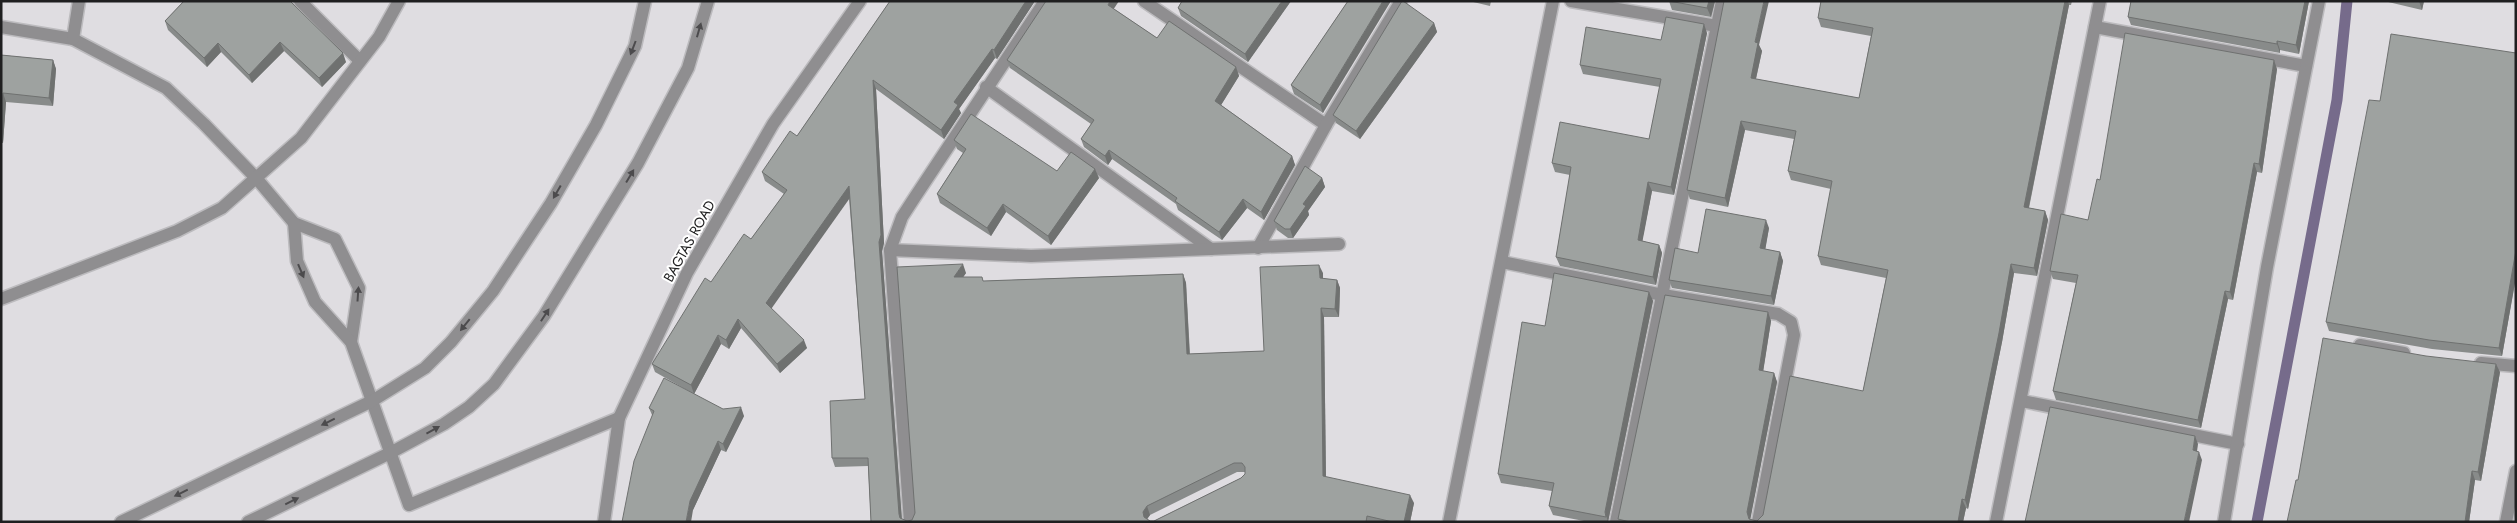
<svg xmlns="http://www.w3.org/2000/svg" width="2517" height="523" font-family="Jost,sans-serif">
  <rect width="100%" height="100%" fill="#dfdde1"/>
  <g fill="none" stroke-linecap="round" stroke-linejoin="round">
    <polyline stroke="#766b8b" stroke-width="11" points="2257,522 2337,100 2347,1"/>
    <defs>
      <g id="minor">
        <polyline points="300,1 360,61"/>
        <polyline points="1144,1 1326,125"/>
        <polyline points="1571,1 1717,26"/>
        <polyline points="1,27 73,39 166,88 204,124 257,179 294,223 335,239 359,288 351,342"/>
        <polyline points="2095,27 2306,66"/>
        <polyline points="73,39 79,1"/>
        <polyline points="986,87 1211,249"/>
        <polyline points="294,223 297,261 315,302 351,342 409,505 619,418"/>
        <polyline points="1258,248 1326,125 1401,1"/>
        <polyline points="890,250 1031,256 1339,244"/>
        <polyline points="1502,262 1663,295 1778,314 1791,322 1794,335 1758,522"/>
        <polyline points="1,299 177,231 222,208 301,138 379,37 399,1"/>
        <polyline points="2360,345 2404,353"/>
        <polyline points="2481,363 2516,366"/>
        <polyline points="2022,401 2238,444"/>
        <polyline points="121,522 372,401 425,368 451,342 493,291 551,203 596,125 635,46 645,1"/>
        <polyline points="248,522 390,453 444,424 469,407 494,384 544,316 638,163 688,68 708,1"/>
        <polyline points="604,522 619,418 687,273 773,124 860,1"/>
        <polyline points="910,522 890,250 902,217 915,197 1045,1"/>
        <polyline points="1449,522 1553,1"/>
        <polyline points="1616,522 1722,1"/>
        <polyline points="1996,522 2100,1"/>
        <polyline points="2224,522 2267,267 2319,1"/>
        <polyline points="2506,522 2516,471"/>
      </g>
    </defs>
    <use href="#minor" stroke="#bcbbbe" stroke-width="15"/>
    <use href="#minor" stroke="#8f8e90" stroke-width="12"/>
  </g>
  <g fill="#888b8a" fill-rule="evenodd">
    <polygon points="184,1 346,62 322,87 284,51 252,83 221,52 207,67 168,30 165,21"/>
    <path d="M890,1H1035L997,59L995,58L959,109L961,113L944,139L876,89L884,243L882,251L902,519L907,521L912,520L915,513L897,267L966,273L963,277L984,281L1183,274L1186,283L1190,354L1264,351L1323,273V279L1337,280L1340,288L1339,317H1324L1326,477L1414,503L1410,522H871L868,466L835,467L832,458L865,399L849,198L771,308L807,348L780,373L741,328L729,349L721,344L694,394L655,372L652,364L711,282L751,239L784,194L765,181L762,172L797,136ZM1237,472H1245V474L1241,478L1154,521H1150L1147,519L1150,515Z"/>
    <polygon points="1182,1 1291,1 1248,62 1181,16 1178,8"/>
    <polygon points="1348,1 1323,113 1294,94 1291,85"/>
    <polygon points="1469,1 1491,1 1490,6"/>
    <polygon points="1669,1 1715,1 1711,17 1672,10"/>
    <polygon points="1821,1 2072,1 2071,5 2069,5 2029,208 2045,211 2048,220 2037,276 2014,273 2002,342 1968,509 1966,508 1963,522 1619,522 1618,519 1768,312 1771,321 1763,371 1774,373 1777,382 1750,519 1757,521 1763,515 1863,391 1886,278 1821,265 1818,256 1831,189 1791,180 1788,171 1794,139 1745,130 1728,207 1690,199 1687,190 1759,45 1762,51 1756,79 1859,98 1871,36 1821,27 1818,18"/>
    <polygon points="2131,1 2309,1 2299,54 2280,50 2280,53 2131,25 2128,17"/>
    <polygon points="2384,1 2424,1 2422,10"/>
    <polygon points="1114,9 1157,38 1236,67 1239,76 1221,105 1292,156 1295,165 1264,220 1247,208 1222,240 1178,210 1176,204 1112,159 1108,165 1084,147 1081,139 1091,124 1010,68 1007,60"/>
    <polygon points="1434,23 1437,32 1360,139 1336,123 1333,115"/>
    <polygon points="1707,33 1674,195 1652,191 1642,241 1659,245 1662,253 1656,285 1560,266 1556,257 1570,175 1555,172 1552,163 1649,139 1660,87 1583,74 1580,65 1661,40"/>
    <polygon points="2516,53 2516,277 2502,356 2432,349 2329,331 2326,322 2380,101"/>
    <polygon points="1,55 53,60 56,69 53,106 6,102 3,143 1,143"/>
    <polygon points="2277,69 2262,173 2257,172 2233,300 2228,299 2201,428 2056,400 2053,391 2076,283 2053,279 2050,271 2088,220 2100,180"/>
    <polygon points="954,140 1057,171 1099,178 1051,245 1006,212 991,236 940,203 937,194 963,153 957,149"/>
    <polygon points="1322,178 1325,187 1308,211 1309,215 1293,238 1288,238 1277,230 1274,221"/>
    <polygon points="1769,228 1765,249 1780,252 1783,261 1774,305 1672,288 1669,280 1698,253"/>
    <polygon points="1649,292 1653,301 1608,522 1589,522 1553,515 1549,506 1552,491 1501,483 1498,474 1545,326"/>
    <polygon points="2500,372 2481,481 2475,480 2469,522 2287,522"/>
    <polygon points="649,408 723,409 744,416 726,452 721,450 693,510"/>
  </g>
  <g fill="#6f7170">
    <polygon points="1026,1 1035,1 997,59 994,50"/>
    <polygon points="1110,1 1119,1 1111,13 1108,5"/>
    <polygon points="1282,1 1291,1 1248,62 1245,54"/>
    <polygon points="1383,1 1391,1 1323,113 1320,105"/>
    <polygon points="1709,1 1715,1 1711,17 1707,8"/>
    <polygon points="1764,1 1769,1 1759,45 1762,51 1754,87 1751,78 1755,42"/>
    <polygon points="2065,1 2068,1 2069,5 2027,216 2024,207"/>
    <polygon points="2305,1 2309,1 2299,54 2296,45"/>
    <polygon points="2419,1 2424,1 2422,10"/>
    <polygon points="1434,23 1437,32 1360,139 1356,131"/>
    <polygon points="1704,24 1707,33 1674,195 1671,187"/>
    <polygon points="2277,41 2280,50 2280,53 2277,44"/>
    <polygon points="280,42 284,51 252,83 249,75"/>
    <polygon points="218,43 221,52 207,67 204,58"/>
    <polygon points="992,49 995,58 959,109 961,113 944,139 941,130 954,102"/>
    <polygon points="343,53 346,62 322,87 319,78"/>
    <polygon points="53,60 56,69 53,106 49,98"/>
    <polygon points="2274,60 2277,69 2262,173 2259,164"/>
    <polygon points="1236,67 1239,76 1218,110 1215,101"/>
    <polygon points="873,80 876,89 884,243 882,251 902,522 899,514 879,242"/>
    <polygon points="3,93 6,102 3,143 1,139 1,113"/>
    <polygon points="1741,121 1745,130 1728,207 1725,198"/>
    <polygon points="1109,150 1112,159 1108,165 1105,156"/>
    <polygon points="1292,156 1295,165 1264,220 1261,212"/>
    <polygon points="2254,163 2257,172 2233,300 2230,292"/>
    <polygon points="1095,169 1099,178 1051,245 1048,236"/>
    <polygon points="1322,178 1325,187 1308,211 1309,215 1293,238 1290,229 1303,204"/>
    <polygon points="1648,182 1652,191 1641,249 1638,240"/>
    <polygon points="849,186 852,195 769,312 766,303"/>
    <polygon points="1243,199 1247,208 1222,240 1219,232"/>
    <polygon points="1003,204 1006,212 991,236 987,228"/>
    <polygon points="2045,211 2048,220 2037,276 2034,268"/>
    <polygon points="1766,220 1769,228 1764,257 1760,248"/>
    <polygon points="1659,245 1662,253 1656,285 1653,277"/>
    <polygon points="2516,250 2516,277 2502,356 2499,348"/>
    <polygon points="1780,252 1783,261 1774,305 1771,296"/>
    <polygon points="963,264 966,273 957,286 954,277"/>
    <polygon points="2011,264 2014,273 2002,342 1968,509 1965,500"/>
    <polygon points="1319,265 1323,273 1323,287 1320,278"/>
    <polygon points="1183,274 1186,283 1190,363 1187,354"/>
    <polygon points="1337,280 1340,288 1339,317 1335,309"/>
    <polygon points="2225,291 2228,299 2201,428 2198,420"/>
    <polygon points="1649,292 1653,301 1608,522 1605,512"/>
    <polygon points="1321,308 1324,317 1326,485 1323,476"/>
    <polygon points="1768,312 1771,321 1762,379 1759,370"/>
    <polygon points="738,319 741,328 729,349 726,340"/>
    <polygon points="718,335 721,344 694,394 691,385"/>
    <polygon points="804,340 807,348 780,373 777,364"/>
    <polygon points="2496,364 2500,372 2481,481 2478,472"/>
    <polygon points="1774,373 1777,382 1750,521 1747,512"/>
    <polygon points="741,407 744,416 726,452 723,444"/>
    <polygon points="2195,436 2198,444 2196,459 2193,450"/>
    <polygon points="718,441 721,450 693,510 691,522 686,522 690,501"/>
    <polygon points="2199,452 2202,460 2189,522 2184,522"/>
    <polygon points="2472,471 2475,480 2469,522 2465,522"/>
    <polygon points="1410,495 1414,503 1410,522 1404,522"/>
    <polygon points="1962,499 1966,508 1963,522 1958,522"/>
    <polygon points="1147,506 1150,515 1145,522 1143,512"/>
  </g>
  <g fill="#9ea2a0" stroke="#6f7170" fill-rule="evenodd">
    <polygon points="184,1 290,1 343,53 319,78 280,42 249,75 218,43 204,58 165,21"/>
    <path d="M890,1H1026L994,50L992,49L954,102L958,105L941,130L873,80L881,235L879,242L899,514L900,518L907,521L912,520L915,513L897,267L963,264L954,277H982L983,281L1183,274L1187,354L1264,351L1260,267L1319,265L1320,278L1337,280L1335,309L1321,308L1323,476L1410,495L1404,522H1393L1367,516L1366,522H871L868,458H832L830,401L865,399L849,186L766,303L804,340L777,364L738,319L726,340L718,335L691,385L652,364L705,278L711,282L744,234L751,239L787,190L762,172L790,131L797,136ZM1234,463H1242L1245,467V474L1241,478L1154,521H1150L1144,517L1143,512L1147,506Z"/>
    <polygon points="1046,1 1110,1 1108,5 1157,38 1169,21 1236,67 1215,101 1292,156 1261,212 1243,199 1219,232 1175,201 1177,198 1109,150 1105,156 1081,139 1094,120 1007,60"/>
    <polygon points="1182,1 1282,1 1245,54 1178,8"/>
    <polygon points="1348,1 1383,1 1320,105 1291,85"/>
    <polygon points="1402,1 1403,1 1434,23 1356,131 1333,115"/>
    <polygon points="1669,1 1709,1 1707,8"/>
    <polygon points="1724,1 1764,1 1755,42 1758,43 1751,78 1859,98 1873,28 1818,18 1821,1 2065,1 2024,207 2045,211 2034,268 2011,264 1999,333 1965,500 1962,499 1958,522 1630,522 1618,519 1665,295 1768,312 1759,370 1774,373 1747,512 1749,519 1757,521 1763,515 1790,376 1863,391 1888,270 1818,256 1832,181 1788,171 1796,131 1741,121 1725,198 1687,190"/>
    <polygon points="2131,1 2305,1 2296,45 2277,41 2277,44 2128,17"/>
    <polygon points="1666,17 1704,24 1671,187 1648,182 1638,240 1659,245 1653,277 1556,257 1571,167 1552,163 1560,122 1649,139 1661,79 1580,65 1586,27 1661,40"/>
    <polygon points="2125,33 2274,60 2259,164 2254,163 2230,292 2225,291 2198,420 2053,391 2078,275 2050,271 2061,214 2088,220 2097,179 2100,180"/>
    <polygon points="2391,34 2516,53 2516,250 2499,348 2429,340 2326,322 2369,100 2380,101"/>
    <polygon points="1,55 53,60 49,98 3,93 1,113"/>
    <polygon points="971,114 1057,171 1071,152 1095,169 1048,236 1003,204 987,228 937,194 966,149 954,140"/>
    <polygon points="1305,166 1322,178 1303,204 1306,206 1290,229 1285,229 1274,221"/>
    <polygon points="1706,209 1766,220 1760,248 1780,252 1771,296 1669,280 1675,248 1698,253"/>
    <polygon points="1554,273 1649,292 1605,512 1606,517 1549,506 1554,483 1498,474 1522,322 1545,326"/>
    <polygon points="2323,338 2426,356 2496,364 2478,472 2472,471 2465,522 2287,522 2296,480 2298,480"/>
    <polygon points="664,378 723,409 741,407 723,444 718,441 690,501 686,522 622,522 634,461 654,411 649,408"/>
    <polygon points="2050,407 2195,436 2193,450 2199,452 2184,522 2025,522"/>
  </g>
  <defs><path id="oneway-solid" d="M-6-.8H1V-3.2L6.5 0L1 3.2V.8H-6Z" transform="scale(1.25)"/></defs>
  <g fill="#4c4b4d">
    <use href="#oneway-solid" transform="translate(699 30) rotate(-74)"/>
    <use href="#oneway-solid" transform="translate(633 48) rotate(111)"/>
    <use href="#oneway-solid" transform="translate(630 176) rotate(-59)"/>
    <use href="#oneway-solid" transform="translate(557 192) rotate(120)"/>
    <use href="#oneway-solid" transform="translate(301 271) rotate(67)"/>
    <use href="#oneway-solid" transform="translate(358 294) rotate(-86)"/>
    <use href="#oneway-solid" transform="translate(545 315) rotate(-57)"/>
    <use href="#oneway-solid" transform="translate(465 325) rotate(129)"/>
    <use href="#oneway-solid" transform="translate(328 422) rotate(154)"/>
    <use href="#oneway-solid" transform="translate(433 430) rotate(-29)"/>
    <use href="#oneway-solid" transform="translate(181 493) rotate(154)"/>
    <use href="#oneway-solid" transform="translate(292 501) rotate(-26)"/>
  </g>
  <g text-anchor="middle" stroke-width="4" stroke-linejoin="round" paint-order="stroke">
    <g font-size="14" fill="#1f1f20" stroke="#fff">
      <text transform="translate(689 241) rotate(-61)" y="5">BAGTAS ROAD</text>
    </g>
  </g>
  <rect width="2517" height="523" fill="none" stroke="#1f1f20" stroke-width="5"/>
</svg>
